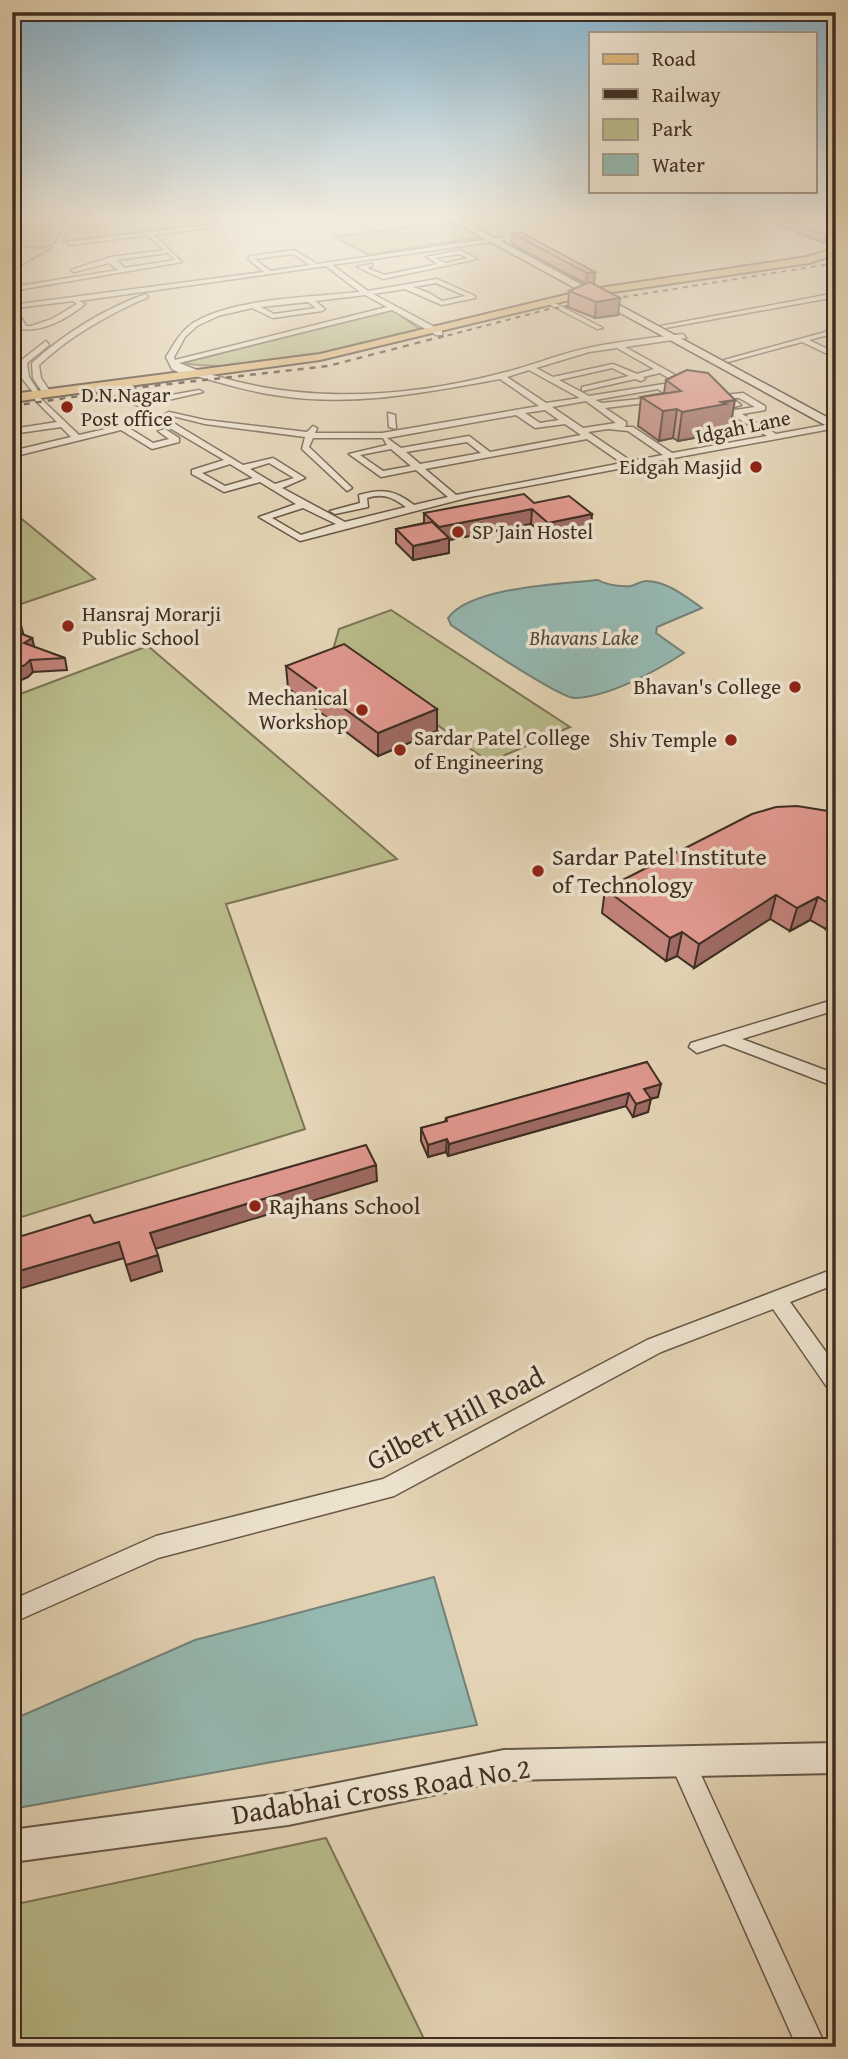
<svg xmlns="http://www.w3.org/2000/svg" width="848" height="2059" font-family="'Gentium Book Plus',serif">
  <rect width="100%" height="100%" fill="#e4d4b5"/>
  <filter id="stains"><feTurbulence type="fractalNoise" baseFrequency=".00286" numOctaves="4"/><feColorMatrix values="0 0 0 0 .2 0 0 0 0 .09 0 0 0 0 .02 0 0 0 .5 -.17"/></filter>
  <radialGradient id="worn" r=".72"><stop offset=".6" stop-color="#630" stop-opacity="0"/><stop offset="1" stop-color="#630" stop-opacity=".3"/></radialGradient>
  <g fill="#b9bb8a" stroke="#7c7456" stroke-width="2">
    <polygon points="12,218 70,218 55,243 44,248 12,247"/>
    <polygon points="81,218 260,218 63,241 75,222"/>
    <polygon points="451,222 482,237 369,255 334,237"/>
    <path d="M392,309L422,331C352,348 254,375 183,363Z"/>
    <polygon points="12,511 95,579 12,607"/>
    <polygon points="391,610 570,727 489,762 333,650 339,629"/>
    <polygon points="148,646 397,859 226,904 305,1129 12,1220 12,697"/>
    <polygon points="326,1838 428,2047 12,2047 12,1905"/>
  </g>
  <g fill="#95b8b0" stroke="#738178" stroke-width="2">
    <path d="M598,580C607,585 621,587 631,586C637,585 640,581 646,581C667,581 686,597 702,608L657,627L656,633L684,653C656,671 609,697 575,698C561,699 469,637 451,625L448,618C470,587 561,584 598,580Z"/>
    <polygon points="434,1577 477,1725 12,1809 12,1720 195,1640"/>
  </g>
  <g fill="none" stroke-linecap="round" stroke-linejoin="round">
    <polyline stroke="#738178" stroke-width="2.5" points="12,271 53,247"/>
    <defs>
      <g id="minor">
        <path d="M264,218H283L154,235L182,262L12,291V287L118,270L109,263L74,272L71,270L111,257L164,250L148,235L70,245L68,242ZM168,253L175,260L124,268L117,260Z"/>
        <polygon points="350,218 357,218 376,230 371,231"/>
        <polygon points="372,218 380,218 385,222 380,223"/>
        <path d="M502,237L504,240L332,265L368,291L437,279L475,296V298L442,305L405,289L373,294L442,331V335H436L392,310L179,363C282,405 396,401 502,373C531,366 559,354 588,348C620,341 652,338 683,334L686,338L625,347L693,385V389H687L660,373L643,377L645,379L641,381L635,379L582,391V387L629,376L612,368L559,380L589,396L670,383V387H666L678,395V399L605,408L626,422V426L623,427H633L672,453L767,436L711,402L718,400L735,410L755,407L739,398H732L741,405L734,407L721,399L724,395L743,393L765,406V410L742,414L776,434L836,423V428L636,465L632,469L628,467L470,497L300,541L259,517L296,504L260,482L224,492L192,474V470L224,460L158,421L129,428L153,443L169,439L158,431L165,429L179,438V442L152,449L121,430L12,457V451L71,437L61,427L12,434V429L57,422L35,400L36,396L21,377L19,362L46,341L49,345L27,363L29,377L40,394L38,396L79,435L162,416L243,465L273,458L305,478L282,488L345,522L406,507C392,497 383,493 367,498L368,507L335,514L330,511L360,503L359,495C382,488 395,490 414,505L448,497L416,470L381,477L349,454L387,445L383,438H313L309,447L350,486L352,488L347,491L302,449L305,437L205,424L165,414L169,412L205,420L307,432L313,426L317,428L315,433H382L539,406L500,379C427,392 356,407 281,396C256,393 228,385 203,378C193,375 188,372 178,372L172,369L166,357C174,344 180,332 193,323C233,298 314,297 360,292L326,266L79,301L85,304C68,318 44,332 22,329L12,313V305L264,272L248,259L250,256L294,250L317,264ZM293,254L310,265L270,271L255,259ZM436,283L466,296L442,301L429,293L413,287ZM365,295L387,307L175,360L174,357L185,337L197,326L218,316L252,308L273,318L322,311L325,309L315,301ZM73,301L77,304L52,319L31,326H26L16,308ZM308,302L316,308L274,314L261,307ZM617,348L654,369L637,374L613,364L553,377L536,368L589,352ZM529,370L580,398L546,403L507,377ZM658,389L668,396L602,403L595,400ZM586,401L616,423L583,428L552,407ZM545,410L559,420L540,423L525,413ZM516,415L535,428L565,424L581,435L490,452L469,436L401,448L387,438ZM608,429L628,431L663,455L631,461L588,432ZM587,439L622,463L456,495L425,469ZM467,442L481,453L420,464L406,452ZM391,449L411,466L383,471L360,455ZM269,463L294,478L275,484L250,469ZM230,464L253,478L225,486L202,473ZM303,508L336,524L301,535L272,518Z"/>
        <path d="M460,250L477,259L383,279L357,267L372,264V266L367,268L384,275L438,264L426,257ZM459,254L468,258L445,263L435,258Z"/>
        <polygon points="836,293 836,297 665,328 661,326"/>
        <path d="M146,294L148,297C108,315 71,335 39,365L41,378L51,393L44,395L33,378L32,363C65,333 104,309 146,294Z"/>
        <polygon points="549,300 601,327 603,328 597,329 547,303"/>
        <polygon points="836,329 836,333 809,340 836,353 836,358 802,342 728,362 724,360"/>
        <polygon points="99,383 105,383 139,401 199,390 203,392 146,405 150,408 146,410 99,387"/>
        <polygon points="388,413 395,415 396,429 389,427"/>
        <polygon points="836,999 836,1010 742,1039 836,1074 836,1087 724,1044 697,1053 689,1047 691,1043"/>
        <polygon points="836,1268 836,1284 790,1302 836,1366 836,1392 829,1390 773,1309 661,1352 394,1496 158,1558 12,1623 12,1600 156,1536 383,1479 647,1340"/>
        <polygon points="681,1748 690,1751 826,2047 797,2047 669,1760 672,1751"/>
      </g>
      <polygon id="tertiary" points="836,1743 836,1773 504,1780 288,1825 12,1862 12,1830 288,1793 504,1750"/>
      <polygon id="secondary" points="447,218 458,218 836,422 836,431"/>
      <polygon id="primary" points="836,248 836,254 809,263 586,296 320,360 12,402 12,394 320,354 586,290 807,257"/>
    </defs>
    <use href="#minor" stroke="#685848" stroke-width="3"/>
    <use href="#tertiary" stroke="#685848" stroke-width="4"/>
    <use href="#secondary" stroke="#3f2e23" stroke-width="3"/>
    <use href="#primary" stroke="#3f2e23" stroke-width="4"/>
    <use href="#minor" fill="#ede3cf" fill-rule="evenodd"/>
    <use href="#tertiary" fill="#ede3cf" fill-rule="evenodd"/>
    <use href="#secondary" fill="#ede3cf" fill-rule="evenodd"/>
    <use href="#primary" fill="#e2ba7a" fill-rule="evenodd"/>
    <polyline stroke="#3f2e23" stroke-width="2" stroke-dasharray="5 5" stroke-linecap="butt" points="438,338 549,309 836,263"/>
    <polyline stroke="#3f2e23" stroke-width="2.5" stroke-dasharray="6 6" stroke-linecap="butt" points="12,406 134,388 328,366 444,336"/>
  </g>
  <g fill="#c2837b" stroke="#3f2e23" stroke-width="2">
    <polygon points="769,218 836,218 836,235 824,243 768,221"/>
    <polygon points="512,233 595,272 594,283 591,283 618,315 595,318 568,307 569,291 586,284 512,244"/>
    <polygon points="687,370 730,429 721,430 721,433 678,441 673,438 659,441 638,426 641,397 664,393 666,380"/>
    <polygon points="534,503 591,528 547,537 531,524 449,540 449,553 413,560 396,543 396,529 424,523 424,513"/>
    <polygon points="12,618 23,633 21,634 32,638 34,647 65,658 67,670 33,672 28,677 12,684"/>
    <polygon points="286,666 437,731 378,756 288,688"/>
    <polygon points="828,811 836,924 826,929 810,920 790,931 770,919 694,968 677,956 666,961 602,913 605,889"/>
    <polygon points="647,1062 658,1097 650,1099 648,1112 633,1117 626,1106 448,1156 446,1152 428,1157 421,1141 421,1128 445,1122 446,1118"/>
  </g>
  <g fill="#9e6a64" stroke="#3f2e23" stroke-width="2">
    <polygon points="836,228 836,235 824,243 826,235"/>
    <polygon points="595,272 594,283 586,284 587,273"/>
    <polygon points="620,298 618,315 595,318 596,302"/>
    <polygon points="735,400 730,429 721,430 721,433 678,441 682,412"/>
    <polygon points="677,409 673,438 659,441 663,411"/>
    <polygon points="532,509 531,524 449,540 449,553 413,560 413,546 439,541 439,527"/>
    <polygon points="592,514 591,528 547,537 548,523"/>
    <polygon points="20,621 23,633 12,639 12,626"/>
    <polygon points="32,638 35,650 24,643"/>
    <polygon points="30,660 33,672 28,677 12,684 12,671"/>
    <polygon points="437,709 437,731 378,756 378,733"/>
    <polygon points="776,895 770,919 694,968 699,944"/>
    <polygon points="818,897 810,920 790,931 797,908"/>
    <polygon points="836,904 836,924 826,929 833,906"/>
    <polygon points="682,932 677,956 666,961 670,938"/>
    <polygon points="661,1084 658,1097 641,1101 644,1089"/>
    <polygon points="629,1093 626,1106 448,1156 449,1144"/>
    <polygon points="651,1099 648,1112 633,1117 636,1104"/>
    <polygon points="447,1139 446,1152 428,1157 428,1145"/>
    <polygon points="376,1165 377,1181 155,1249 150,1233"/>
    <polygon points="119,1242 124,1258 12,1291 12,1273"/>
    <polygon points="158,1255 162,1271 131,1281 126,1265"/>
  </g>
  <g fill="#e1988f" stroke="#3f2e23" stroke-width="2">
    <polygon points="783,218 836,218 836,228 826,235"/>
    <polygon points="520,232 595,272 587,273 512,233"/>
    <polygon points="590,282 620,298 596,302 569,291"/>
    <polygon points="687,370 708,373 735,400 721,402 726,404 682,412 677,409 663,411 641,397 681,391 666,380"/>
    <polygon points="524,494 534,503 569,496 592,514 548,523 532,509 439,527 424,513"/>
    <polygon points="432,522 449,538 413,546 396,529"/>
    <polygon points="12,618 20,621 12,626"/>
    <polygon points="12,630 32,638 24,643 65,658 30,660 25,665 12,671"/>
    <polygon points="344,644 437,709 378,733 286,666"/>
    <polygon points="797,806 828,811 836,814 836,904 833,906 818,897 797,908 776,895 699,944 682,932 670,938 605,889 752,814 776,807"/>
    <polygon points="647,1062 661,1084 644,1089 651,1099 636,1104 629,1093 449,1144 447,1139 428,1145 421,1128 447,1121 446,1118"/>
    <polygon points="366,1145 376,1165 150,1233 158,1255 126,1265 119,1242 12,1273 12,1239 90,1215 94,1223"/>
  </g>
  <linearGradient id="sky" x2="0" y2="1"><stop stop-color="#87b6d2"/><stop offset="0.43" stop-color="#f3ecde"/><stop offset="1" stop-color="#f3ecde" stop-opacity="0"/></linearGradient>
  <rect width="848" height="507" fill="url(#sky)"/>
  <g fill="#8f2418" stroke="#ede3cf" stroke-width="2.5">
    <circle cx="67" cy="407" r="7"/>
    <circle cx="756" cy="467" r="7"/>
    <circle cx="458" cy="532" r="7"/>
    <circle cx="68" cy="626" r="7"/>
    <circle cx="795" cy="687" r="7"/>
    <circle cx="362" cy="710" r="7"/>
    <circle cx="731" cy="740" r="7"/>
    <circle cx="400" cy="750" r="7"/>
    <circle cx="538" cy="871" r="7"/>
    <circle cx="255" cy="1206" r="7"/>
  </g>
  <g text-anchor="middle" stroke-width="7" stroke-linejoin="round" paint-order="stroke">
    <g font-size="21" fill="#3f2e23" stroke="#ede3cf" text-anchor="start">
      <text x="81" y="402">D.N.Nagar<tspan x="81" dy="24">Post office</tspan></text>
      <text x="742" y="474" text-anchor="end">Eidgah Masjid</text>
      <text x="472" y="539">SP Jain Hostel</text>
      <text x="82" y="621">Hansraj Morarji<tspan x="82" dy="24">Public School</tspan></text>
      <text x="781" y="694" text-anchor="end">Bhavan's College</text>
      <text x="348" y="705" text-anchor="end">Mechanical<tspan x="348" dy="24">Workshop</tspan></text>
      <text x="414" y="745">Sardar Patel College<tspan x="414" dy="24">of Engineering</tspan></text>
      <text x="717" y="747" text-anchor="end">Shiv Temple</text>
    </g>
    <g font-size="21" fill="#3f2e23" stroke="#ede3cf">
      <text transform="translate(743 427) rotate(-12)" y="7">Idgah Lane</text>
    </g>
    <g font-size="21" font-style="italic" fill="#504a3f" stroke="#ede3cf">
      <text x="584" y="645">Bhavans Lake</text>
    </g>
    <g font-size="24" fill="#3f2e23" stroke="#ede3cf" text-anchor="start">
      <text x="552" y="865">Sardar Patel Institute<tspan x="552" dy="28">of Technology</tspan></text>
      <text x="269" y="1214">Rajhans School</text>
    </g>
    <g font-size="28" fill="#3f2e23" stroke="#ede3cf">
      <text transform="translate(455 1418) rotate(-27)" y="10">Gilbert Hill Road</text>
      <text transform="translate(381 1791) rotate(-9)" y="10">Dadabhai Cross Road No 2</text>
    </g>
  </g>
  <rect width="848" height="2059" fill="none" stroke="#e4d4b5" stroke-width="42"/>
  <rect x="14" y="14" width="820" height="2031" fill="none" stroke="#3f2e23" stroke-width="3.5"/>
  <rect x="21" y="21" width="806" height="2017" fill="none" stroke="#3f2e23" stroke-width="2"/>
  <rect x="589" y="32" width="228" height="161" fill="#ede3cf" stroke="#a79b8a" stroke-width="2"/>
  <rect x="603" y="54" width="35" height="10" fill="#e2ba7a" stroke="#a79b8a" stroke-width="2"/>
  <text x="652" y="66" font-size="21" fill="#3f2e23">Road</text>
  <rect x="603" y="89" width="35" height="10" fill="#3f2e23" stroke="#a79b8a" stroke-width="2"/>
  <text x="652" y="102" font-size="21" fill="#3f2e23">Railway</text>
  <rect x="603" y="119" width="35" height="21" fill="#b9bb8a" stroke="#a79b8a" stroke-width="2"/>
  <text x="652" y="136" font-size="21" fill="#3f2e23">Park</text>
  <rect x="603" y="154" width="35" height="21" fill="#95b8b0" stroke="#a79b8a" stroke-width="2"/>
  <text x="652" y="172" font-size="21" fill="#3f2e23">Water</text>
  <rect width="100%" height="100%" filter="url(#stains)"/>
  <rect width="100%" height="100%" fill="url(#worn)"/>
</svg>
